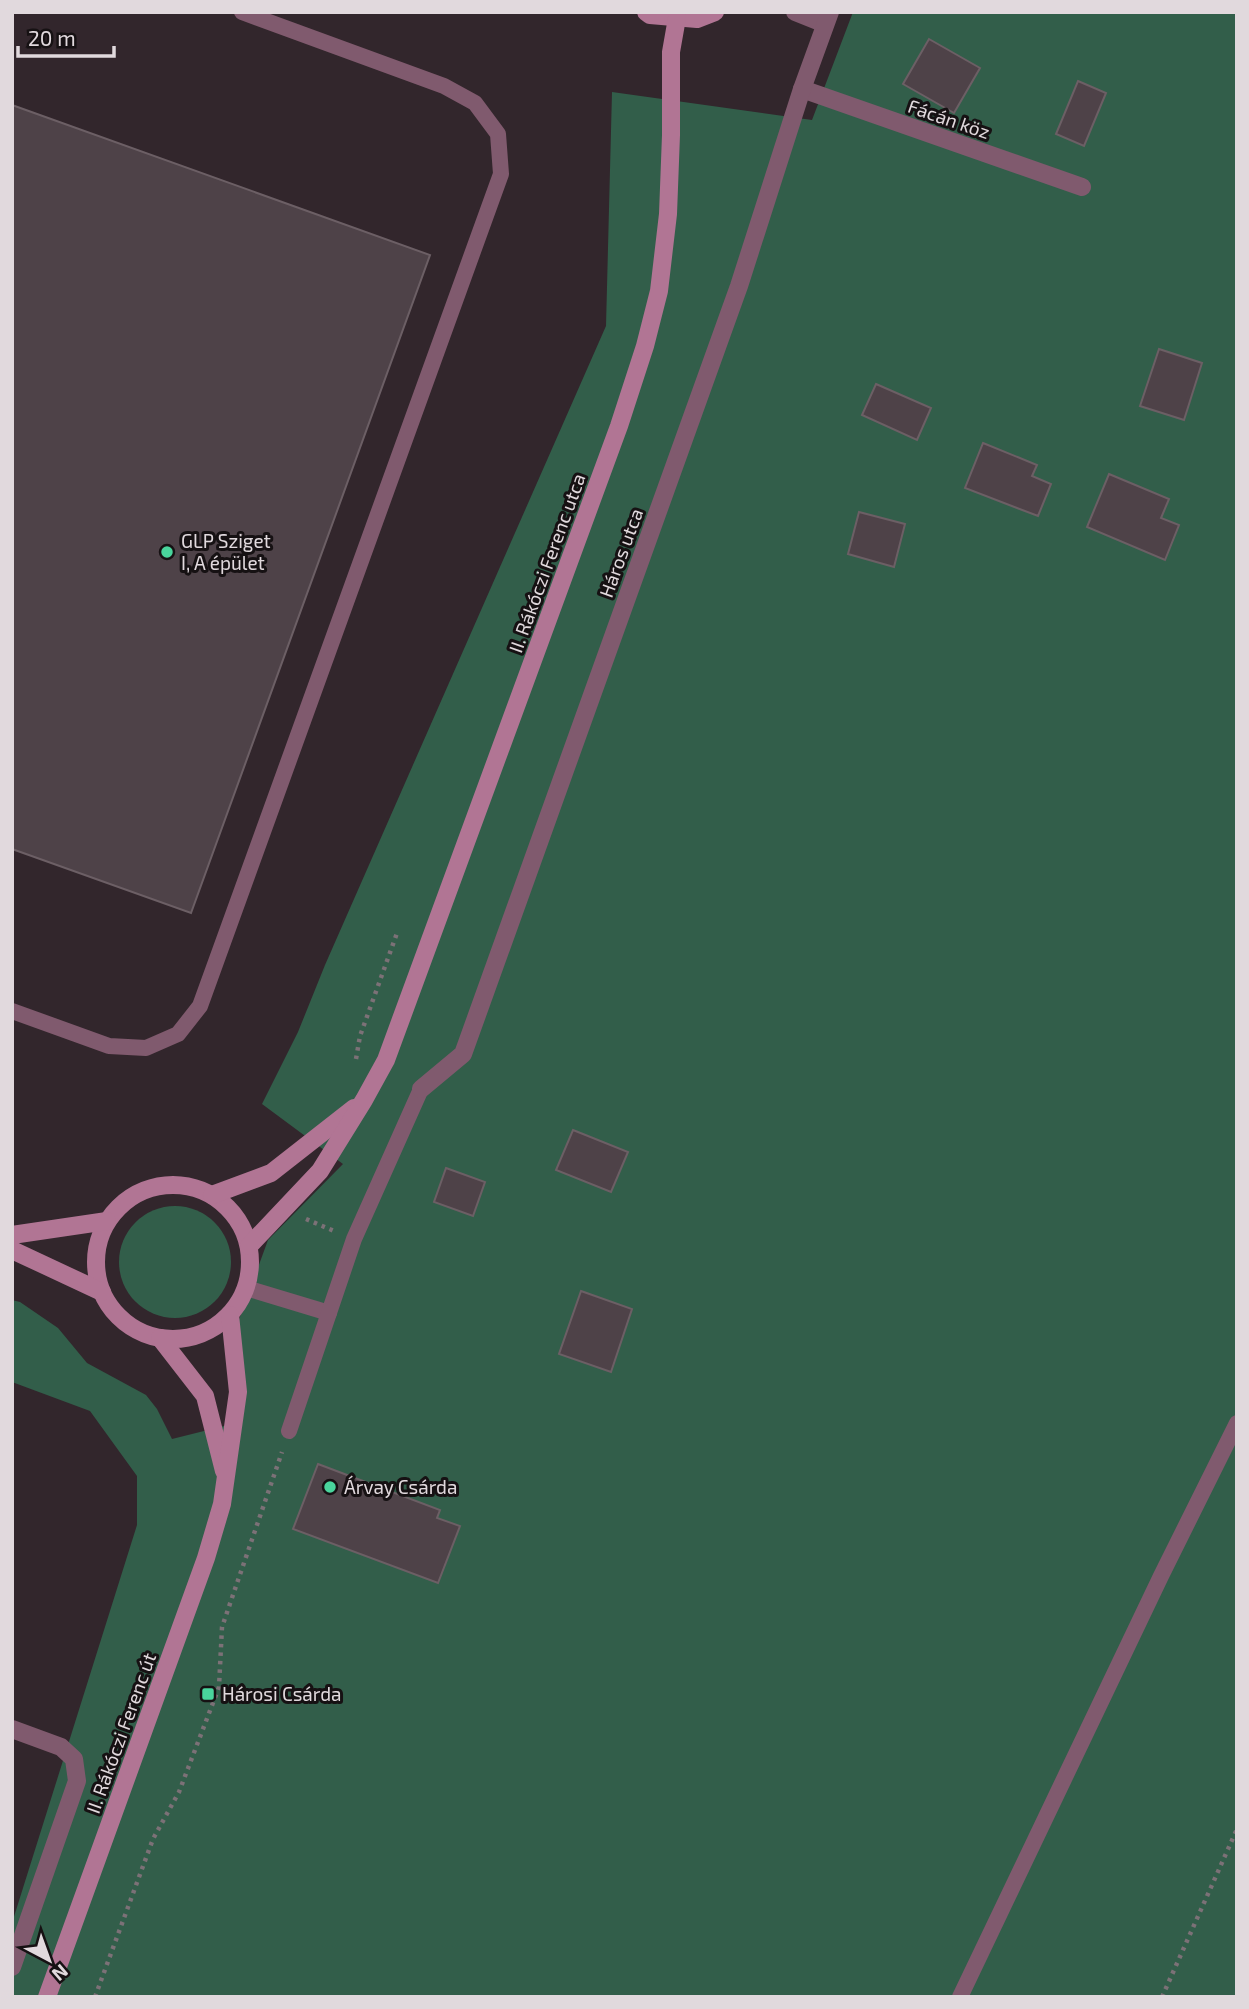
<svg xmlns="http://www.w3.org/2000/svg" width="1249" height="2009" font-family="'Exo 2',sans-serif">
  <rect width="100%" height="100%" fill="#32262c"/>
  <g fill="#325e4a">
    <polygon points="853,12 1237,12 1237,1997 12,1997 12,1923 137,1525 137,1476 90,1411 12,1382 12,1300 20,1302 58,1328 87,1363 146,1395 157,1409 172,1439 240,1422 233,1336 268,1240 343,1164 262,1104 298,1032 325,965 606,326 612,92 812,120"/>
    <circle cx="175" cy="1262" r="56"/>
  </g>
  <g fill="#4e4248" stroke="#6c5f65" stroke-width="2">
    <polygon points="929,39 980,68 954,113 903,84"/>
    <polygon points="1078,81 1106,93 1084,146 1056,134"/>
    <polygon points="12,105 430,255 191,913 12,849"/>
    <polygon points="1159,349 1202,363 1184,420 1140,406"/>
    <polygon points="876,384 931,408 917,440 862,415"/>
    <polygon points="983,443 1037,465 1032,476 1051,484 1038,516 965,488"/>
    <polygon points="1109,474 1169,499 1161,518 1179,525 1165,560 1087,527"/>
    <polygon points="859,512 905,524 894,567 848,554"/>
    <polygon points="573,1130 628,1152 611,1192 556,1170"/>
    <polygon points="446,1168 485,1182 473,1216 434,1202"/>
    <polygon points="581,1291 632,1309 611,1372 559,1354"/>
    <polygon points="318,1464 440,1510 437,1518 460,1526 438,1583 293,1529"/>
  </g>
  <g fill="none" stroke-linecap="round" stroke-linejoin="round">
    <g stroke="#7c7177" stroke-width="4.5" stroke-dasharray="3.5 5" stroke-linecap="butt">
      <polyline points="356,1059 360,1036 397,933"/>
      <polyline points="306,1219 334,1231"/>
      <polyline points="95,1997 153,1839 179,1792 219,1687 222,1627 282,1452"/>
      <polyline points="1162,1997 1237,1829"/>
    </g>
    <g stroke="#805a6e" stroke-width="16">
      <polyline points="12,1011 109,1046 146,1048 178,1034 200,1006 501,174 498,134 475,103 444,86 242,12"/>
      <polyline points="246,1288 329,1313"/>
      <polyline points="289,1431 354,1239 421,1089"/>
      <polyline points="960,1997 1161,1576 1237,1423"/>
    </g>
    <g stroke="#805a6e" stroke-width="18">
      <polyline points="795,12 825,24"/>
      <polyline points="802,89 1082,187"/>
      <polyline points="421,1089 463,1054 739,286 802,89 830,12"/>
      <polyline points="12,1729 61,1747 74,1759 77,1781 12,1967"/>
    </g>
    <g stroke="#b17594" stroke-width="18">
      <polyline points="646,12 650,15 697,19 715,12"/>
      <circle cx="173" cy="1262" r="77"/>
      <polyline points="212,1195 271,1173 354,1108"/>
      <polyline points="12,1235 107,1221"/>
      <polyline points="249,1246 320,1171 364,1100 386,1060 619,426 645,346 659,291 668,214 671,135 671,52 677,18"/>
      <polyline points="12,1250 102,1292"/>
      <polyline points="160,1338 205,1396 224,1471"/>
      <polyline points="47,1997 206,1558 222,1504 238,1392 230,1315"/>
    </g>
  </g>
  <g fill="#49d49c" stroke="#161113" stroke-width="2.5">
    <circle cx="167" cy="552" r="7"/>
    <circle cx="330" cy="1487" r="7"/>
    <rect x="201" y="1687" width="14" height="14" rx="3.5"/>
  </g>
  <g text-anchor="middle" stroke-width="6" stroke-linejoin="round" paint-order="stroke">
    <g font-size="19" fill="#e1d9dd" stroke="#161113">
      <text transform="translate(949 119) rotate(19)" y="7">Fácán köz</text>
      <text transform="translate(621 553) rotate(-70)" y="7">Háros utca</text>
      <text transform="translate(547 563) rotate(-70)" y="7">II. Rákóczi Ferenc utca</text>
      <text transform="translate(121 1733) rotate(-70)" y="7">II. Rákóczi Ferenc út</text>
    </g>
    <g font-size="19" fill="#e1d9dd" stroke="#161113" text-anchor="start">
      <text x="181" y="548">GLP Sziget<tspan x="181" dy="22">I, A épület</tspan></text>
      <text x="344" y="1494">Árvay Csárda</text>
      <text x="222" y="1701">Hárosi Csárda</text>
    </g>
  </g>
  <rect width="1249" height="2009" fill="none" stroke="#e1d9dd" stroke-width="28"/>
  <g transform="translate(49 1960) rotate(139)" stroke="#161113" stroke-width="5" paint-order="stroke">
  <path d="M0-5L12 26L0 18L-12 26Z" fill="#e1d9dd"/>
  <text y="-10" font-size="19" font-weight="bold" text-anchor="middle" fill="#e1d9dd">N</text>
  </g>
  <path d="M18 46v10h96v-10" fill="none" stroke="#e1d9dd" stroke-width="3.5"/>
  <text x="28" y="46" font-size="21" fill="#e1d9dd" stroke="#161113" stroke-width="5" paint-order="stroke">20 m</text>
</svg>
